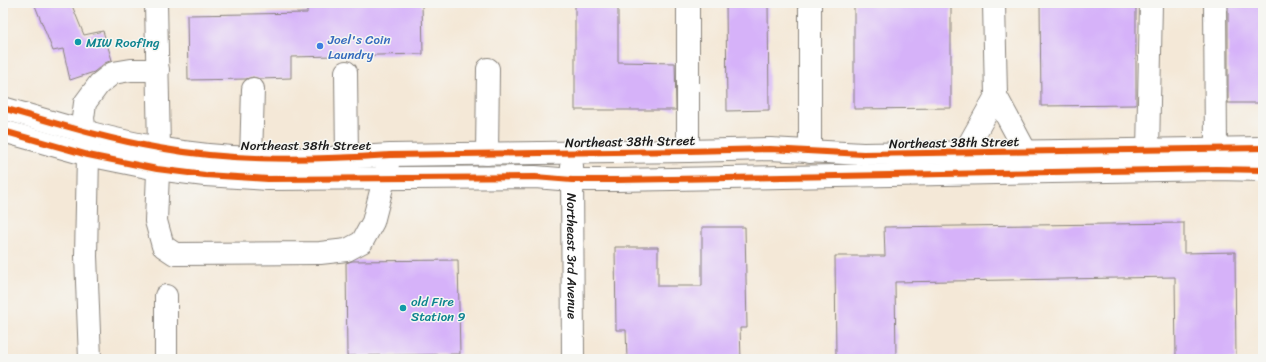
<svg xmlns="http://www.w3.org/2000/svg" width="1266" height="362" font-family="Sriracha,sans-serif">
  <rect width="100%" height="100%" fill="#f6f6f2"/>
  <filter id="ink" filterUnits="userSpaceOnUse"><feTurbulence type="fractalNoise" baseFrequency=".025" numOctaves="2"/><feDisplacementMap in="SourceGraphic" scale="8" xChannelSelector="R" yChannelSelector="G"/><feConvolveMatrix kernelMatrix="1 2 1 2 8 2 1 2 1" color-interpolation-filters="sRGB"/></filter>
  <filter id="wash" filterUnits="userSpaceOnUse"><feTurbulence type="fractalNoise" baseFrequency=".012" numOctaves="4" result="noise"/><feDisplacementMap in="SourceGraphic" scale="16" xChannelSelector="R" yChannelSelector="G"/><feGaussianBlur stdDeviation="0.9" result="paint"/><feColorMatrix in="noise" values="0 0 0 0 0 0 0 0 0 0 0 0 0 0 0 0 0 1.4 0 .05"/><feComposite in="paint" operator="in"/></filter>
  <g filter="url(#wash)">
    <rect width="100%" height="100%" fill="#f4e8d7"/>
    <g id="blocks">
      <g fill="#d6b2f9">
        <polygon points="34,3 71,3 84,35 103,31 112,60 105,63 94,72 70,80 63,49 53,51"/>
        <polygon points="307,3 422,3 423,54 291,57 291,78 260,79 253,77 246,79 188,80 187,15 307,13"/>
        <polygon points="575,3 618,3 618,62 675,63 676,110 575,110"/>
        <polygon points="726,3 768,3 769,110 727,111"/>
        <polygon points="854,3 951,3 951,108 854,109"/>
        <polygon points="1040,3 1136,3 1136,105 1041,106"/>
        <rect x="1228" y="3" width="35" height="100"/>
        <polygon points="1184,223 1184,253 1235,252 1236,359 1176,359 1175,277 895,282 896,359 836,359 835,256 885,256 884,227"/>
        <polygon points="702,227 745,227 747,328 740,328 741,359 627,359 626,330 616,330 615,247 658,247 658,286 702,286"/>
        <polygon points="458,260 460,354 347,356 346,263 352,261"/>
      </g>
    </g>
  </g>
  <g filter="url(#ink)">
    <use href="#blocks" fill-opacity="0" stroke="#88827a" stroke-width="1"/>
    <g fill="none" stroke-linecap="round" stroke-linejoin="round">
      <defs>
        <g id="minor">
          <polyline points="156,3 159,148 156,221 163,246 175,254 320,253 347,250 362,242 373,222 388,164"/>
          <polyline points="994,3 996,96"/>
          <polyline points="1215,3 1216,149"/>
          <polyline points="346,72 347,158"/>
          <path d="M3,108C55,123 106,139 159,148C235,162 314,160 390,155L688,151L770,149L863,154L1263,148"/>
          <polyline points="3,131 88,155 157,169 205,175 268,179 535,177 572,180 616,180 1216,169 1263,170"/>
          <polyline points="688,151 688,3"/>
          <polyline points="1148,151 1151,3"/>
          <polyline points="810,152 810,3"/>
          <polyline points="964,153 996,96 1026,152"/>
          <polyline points="487,154 488,69"/>
          <polyline points="251,158 253,89"/>
          <path id="s1" d="M572,166L573,359"/>
          <polyline points="166,296 166,359"/>
          <polyline points="90,359 86,256 88,155 83,118 85,103 99,84 113,73 131,70 158,70"/>
        </g>
      </defs>
      <use href="#minor" stroke="#88827a" stroke-width="24"/>
      <use href="#minor" stroke="#fff" stroke-width="22"/>
      <defs>
        <g id="cycleway">
          <path d="M3,108C55,123 106,139 159,148C235,162 314,160 390,155L688,151L770,149L863,154L1263,148"/>
          <polyline points="3,131 88,155 157,169 205,175 268,179 535,177 572,180 616,180 1216,169 1263,170"/>
        </g>
      </defs>
      <use href="#cycleway" stroke="#f6f6f2" stroke-width="8"/>
      <use href="#cycleway" stroke="#e8590c" stroke-width="6"/>
    </g>
  </g>
  <g fill="#0f9aa8" stroke="#f6f6f2" stroke-width="1.5">
    <circle cx="78" cy="42" r="4"/>
    <circle cx="403" cy="308" r="4"/>
  </g>
  <circle fill="#3f7fe0" stroke="#f6f6f2" stroke-width="1.5" cx="320" cy="46" r="4"/>
  <g text-anchor="middle" stroke-width="3" stroke-linejoin="round" paint-order="stroke">
    <g font-size="13" fill="#366cbe" stroke="#f6f6f2" text-anchor="start">
      <text x="328" y="44">Joel's Coin<tspan x="328" dy="15">Laundry</tspan></text>
    </g>
    <g font-size="13" fill="#0d838f" stroke="#f6f6f2" text-anchor="start">
      <text x="86" y="47">MIW Roofing</text>
      <text x="411" y="306">old Fire<tspan x="411" dy="15">Station 9</tspan></text>
    </g>
    <g font-size="13" fill="#1c1c1c" stroke="#f6f6f2">
      <text transform="translate(630 141) rotate(-1)" y="5">Northeast 38th Street</text>
      <text transform="translate(954 142) rotate(-1)" y="5">Northeast 38th Street</text>
      <text x="306" y="150">Northeast 38th Street</text>
      <text dy="5" stroke="none"><textPath href="#s1" startOffset="90">Northeast 3rd Avenue</textPath></text>
    </g>
  </g>
  <rect width="1266" height="362" fill="none" stroke="#f6f6f2" stroke-width="16"/>
</svg>
